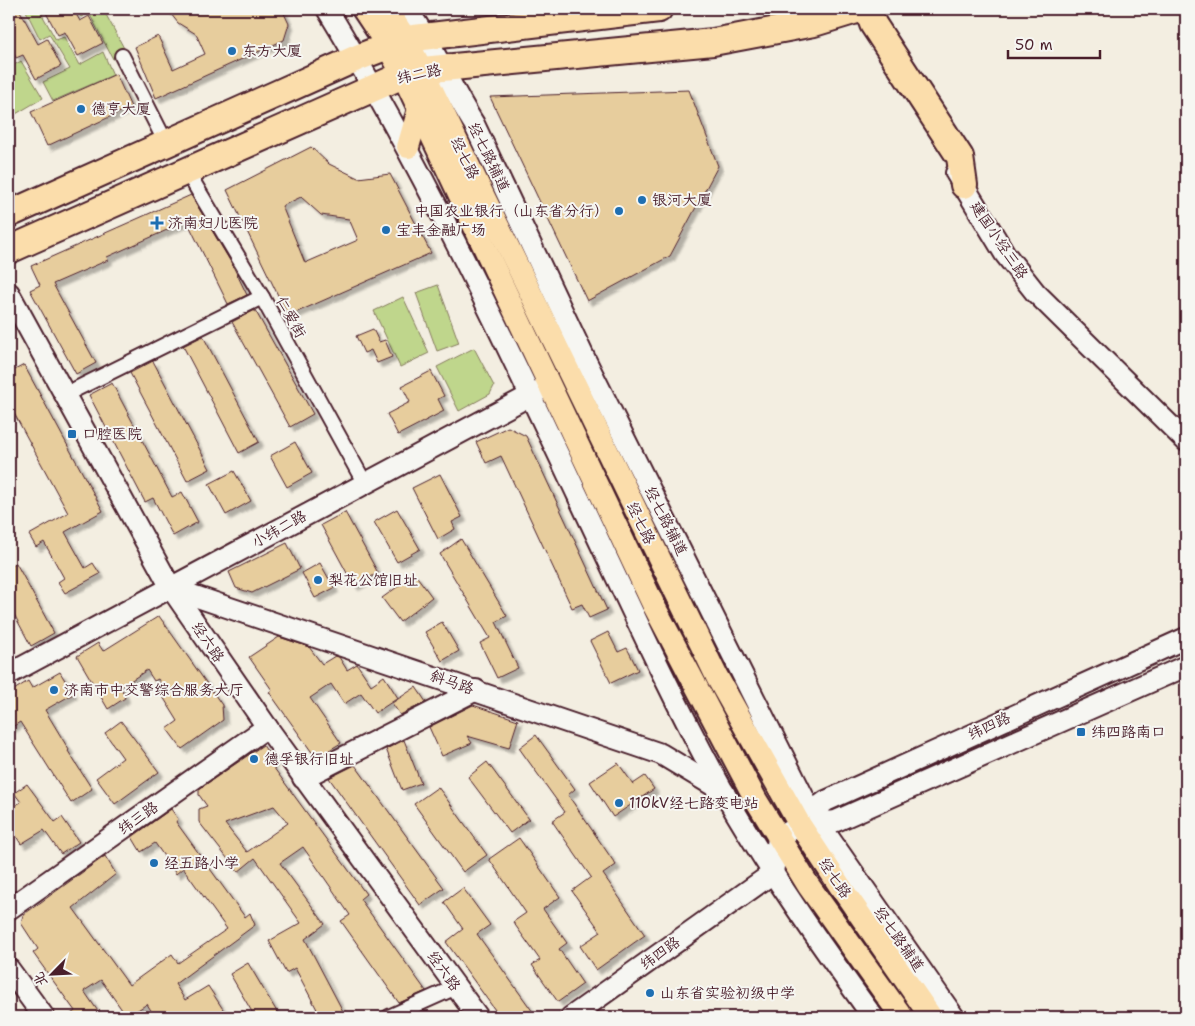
<svg xmlns="http://www.w3.org/2000/svg" width="1195" height="1026" font-family="'Shantell Sans','LXGW WenKai TC',sans-serif">
  <defs>
    <filter id="shadow"><feDropShadow dx="4.5" dy="4.5" stdDeviation="1" flood-color="#0004"/></filter>
  </defs>
  <rect width="100%" height="100%" fill="#f3eee1"/>
  <filter id="ink" filterUnits="userSpaceOnUse"><feTurbulence type="fractalNoise" baseFrequency=".02" numOctaves="2"/><feDisplacementMap in="SourceGraphic" scale="10" xChannelSelector="R" yChannelSelector="G"/><feConvolveMatrix kernelMatrix="1 2 1 2 8 2 1 2 1" color-interpolation-filters="sRGB"/></filter>
  <g filter="url(#ink)">
    <g fill="#bfd68c" stroke="#847a5c">
      <polygon points="25,9 39,9 56,40 64,37 79,65 103,52 113,75 53,101 43,82 70,69 49,34 40,39"/>
      <polygon points="77,9 103,9 126,52 113,59 89,13 81,17"/>
      <polygon points="9,56 14,65 21,61 43,98 9,118"/>
      <polygon points="438,285 459,343 437,351 416,293"/>
      <polygon points="403,297 429,353 400,367 374,311"/>
      <polygon points="474,348 494,386 490,394 459,411 437,367"/>
    </g>
    <g fill="#e7cd9d" stroke="#4a1f2b" fill-rule="evenodd" filter="url(#shadow)">
      <polygon points="9,9 19,9 38,44 47,39 61,66 36,79 23,55 16,58 9,44"/>
      <polygon points="44,9 73,9 80,21 89,16 103,43 78,56 65,32 58,35"/>
      <polygon points="167,9 282,9 289,24 284,40 156,98 135,47 158,36 173,69 205,54 196,34 178,23"/>
      <polygon points="116,74 131,107 47,146 31,112"/>
      <polygon points="689,90 718,166 670,256 587,301 490,97"/>
      <path d="M311,147L329,164L358,178L390,174L431,253L288,316L227,190ZM301,197L321,215L349,219L358,240L305,263L282,206Z"/>
      <polygon points="191,195 232,264 247,295 228,304 187,221 107,257 108,260 53,284 96,363 76,374 30,290 40,285 31,266"/>
      <polygon points="255,310 313,414 290,427 232,322"/>
      <polygon points="373,329 379,342 385,340 392,357 377,363 371,350 364,353 356,336"/>
      <polygon points="203,336 259,442 239,453 183,346"/>
      <polygon points="153,361 210,469 187,481 130,373"/>
      <polygon points="24,365 103,511 65,532 85,568 93,563 100,574 65,593 58,582 64,578 44,542 36,547 29,535 68,513 9,404 9,373"/>
      <polygon points="431,371 444,396 438,399 444,411 398,435 387,414 410,402 402,386"/>
      <polygon points="112,383 172,497 182,492 198,522 173,536 153,498 145,502 89,395"/>
      <polygon points="508,427 526,436 607,610 589,618 582,604 572,608 501,456 486,463 476,442"/>
      <polygon points="295,442 312,473 287,487 270,456"/>
      <polygon points="234,471 251,501 226,515 209,484"/>
      <polygon points="440,474 462,517 452,522 455,529 438,539 412,488"/>
      <polygon points="397,509 420,549 397,562 374,522"/>
      <polygon points="345,512 378,573 354,586 321,525"/>
      <polygon points="461,539 507,616 496,622 518,668 497,678 480,643 490,638 440,554"/>
      <polygon points="287,543 300,569 252,593 236,588 229,572"/>
      <polygon points="16,563 54,633 31,646 9,605 9,567"/>
      <polygon points="320,563 334,588 315,598 302,573"/>
      <polygon points="415,574 432,597 400,622 382,598"/>
      <polygon points="159,616 222,705 223,720 182,749 167,729 178,721 160,692 164,689 158,679 154,681 147,670 121,687 125,698 108,709 77,656 98,643 103,651"/>
      <polygon points="442,622 459,651 442,661 425,632"/>
      <polygon points="608,632 618,652 627,648 638,670 611,683 590,641"/>
      <polygon points="279,637 309,647 322,664 335,656 339,657 347,670 357,664 371,685 384,676 398,698 375,713 361,693 344,704 331,684 310,698 341,743 316,758 269,692 272,690 249,657"/>
      <polygon points="60,672 73,694 45,710 69,750 68,751 92,789 71,803 20,722 9,729 9,693 28,681 32,688"/>
      <polygon points="416,687 426,702 400,715 392,703"/>
      <polygon points="473,705 518,720 509,748 467,736 472,743 442,756 429,727"/>
      <polygon points="121,721 159,772 115,804 96,778 123,758 105,733"/>
      <polygon points="536,735 575,789 568,795 616,865 603,874 645,935 596,970 580,946 601,932 572,891 591,877 552,821 565,812 519,748"/>
      <polygon points="404,740 421,783 402,790 386,749"/>
      <path d="M263,745L274,762L271,764L366,894L360,899L426,991L399,1003L341,921L350,915L303,847L280,863L325,924L305,939L346,1017H321L295,968L286,973L269,941L301,923L255,858L238,872L199,822V809L207,806L199,795V789ZM274,806L288,823L247,852L225,824Z"/>
      <polygon points="487,762 529,819 510,833 468,777"/>
      <polygon points="618,763 633,784 645,776 654,789 613,817 590,782"/>
      <polygon points="355,765 444,888 420,905 329,778"/>
      <polygon points="27,784 55,822 62,817 79,842 61,854 44,830 21,844 9,825 9,809 21,802 14,793"/>
      <polygon points="438,787 487,855 463,872 414,804"/>
      <polygon points="171,809 178,819 176,822 245,917 250,913 255,925 175,984 185,1000 208,986 228,1017 155,1017 147,1004 127,1017 101,980 84,991 102,1017 67,1017 75,1011 33,953 38,949 21,923 23,915 105,856 116,874 73,908 129,985 172,954 178,963 227,929 183,868 176,874 155,843 141,852 132,837"/>
      <polygon points="519,838 560,897 543,909 567,943 559,949 583,984 558,1002 532,965 540,960 513,922 526,913 489,859"/>
      <polygon points="463,888 490,925 477,934 533,1012 526,1017 500,1017 446,942 463,929 444,902"/>
      <polygon points="248,963 280,1017 255,1017 230,974"/>
    </g>
    <g fill="none" stroke-linecap="round" stroke-linejoin="round">
      <defs>
        <g id="street">
          <polyline points="122,56 166,143"/>
          <polyline points="186,170 262,297 364,482"/>
          <polyline points="66,394 262,297"/>
          <polyline points="389,1017 456,987"/>
        </g>
        <g id="secondary">
          <path d="M327,9C422,165 500,331 578,496C625,595 670,695 723,791C768,870 820,944 873,1017"/>
          <path d="M407,9C433,45 450,86 474,124L584,357L811,812L954,1017"/>
          <polyline points="956,173 1005,254 1035,292 1186,441"/>
          <polyline points="9,293 171,588 267,727 478,1017"/>
          <polyline points="171,588 661,754 724,792"/>
          <polyline points="9,674 542,389"/>
          <polyline points="303,778 476,690"/>
          <polyline points="807,825 836,821 1186,666"/>
          <polyline points="9,909 267,727"/>
          <polyline points="9,969 44,1017"/>
          <polyline points="571,1017 773,873 778,838 800,825 811,812 826,801 1186,638"/>
        </g>
        <g id="primary">
          <polyline points="363,9 387,45 403,75 654,606 756,800 808,885 902,1017"/>
          <polyline points="386,9 406,39 433,92 717,677 800,825 842,889 931,1017"/>
          <polyline points="408,147 419,109"/>
        </g>
        <g id="highway">
          <polyline points="872,9 870,15 873,24 960,157 964,185"/>
          <polyline points="9,214 357,58 406,39 659,9"/>
          <polyline points="9,250 403,75 422,70 713,42 814,23 860,9"/>
        </g>
      </defs>
      <use href="#street" stroke="#4a1f2b" stroke-width="18"/>
      <use href="#secondary" stroke="#4a1f2b" stroke-width="24"/>
      <use href="#primary" stroke="#4a1f2b" stroke-width="26"/>
      <use href="#highway" stroke="#4a1f2b" stroke-width="30"/>
      <use href="#street" stroke="#f6f6f2" stroke-width="14"/>
      <use href="#secondary" stroke="#f6f6f2" stroke-width="20"/>
      <use href="#primary" stroke="#fbddab" stroke-width="22"/>
      <use href="#highway" stroke="#fbddab" stroke-width="26"/>
    </g>
  </g>
  <g fill="#1f6fb2" stroke="#f6f6f2" stroke-width="2">
    <circle cx="232" cy="51" r="5"/>
    <circle cx="81" cy="109" r="5"/>
    <circle cx="642" cy="200" r="5"/>
    <circle cx="619" cy="211" r="5"/>
    <path d="M154.5 215.5h5v5h5v5h-5v5h-5v-5h-5v-5h5z"/>
    <circle cx="386" cy="230" r="5"/>
    <rect x="67" y="429" width="10" height="10" rx="2.5"/>
    <circle cx="318" cy="580" r="5"/>
    <circle cx="54" cy="690" r="5"/>
    <rect x="1076" y="727" width="10" height="10" rx="2.5"/>
    <circle cx="254" cy="759" r="5"/>
    <circle cx="619" cy="803" r="5"/>
    <circle cx="154" cy="863" r="5"/>
    <circle cx="650" cy="993" r="5"/>
  </g>
  <g text-anchor="middle" stroke-width="4" stroke-linejoin="round" paint-order="stroke">
    <g font-size="15" fill="#4a1f2b" stroke="#f6f6f2" text-anchor="start">
      <text x="242" y="56">东方大厦</text>
      <text x="91" y="114">德亨大厦</text>
      <text x="652" y="205">银河大厦</text>
      <text x="609" y="216" text-anchor="end">中国农业银行（山东省分行）</text>
      <text x="168" y="228">济南妇儿医院</text>
      <text x="396" y="235">宝丰金融广场</text>
      <text x="82" y="439">口腔医院</text>
      <text x="328" y="585">梨花公馆旧址</text>
      <text x="64" y="695">济南市中交警综合服务大厅</text>
      <text x="1091" y="737">纬四路南口</text>
      <text x="264" y="764">德孚银行旧址</text>
      <text x="629" y="808">110kV经七路变电站</text>
      <text x="164" y="868">经五路小学</text>
      <text x="660" y="998">山东省实验初级中学</text>
    </g>
    <g font-size="15" fill="#4a1f2b" stroke="#f6f6f2">
      <text transform="translate(419 74) rotate(-12)" y="5">纬二路</text>
      <text transform="translate(489 157) rotate(64)" y="5">经七路辅道</text>
      <text transform="translate(465 158) rotate(64)" y="5">经七路</text>
      <text transform="translate(999 240) rotate(56)" y="5">建国小经三路</text>
      <text transform="translate(291 317) rotate(61)" y="5">仁爱街</text>
      <text transform="translate(666 521) rotate(63)" y="5">经七路辅道</text>
      <text transform="translate(641 523) rotate(64)" y="5">经七路</text>
      <text transform="translate(279 529) rotate(-29)" y="5">小纬二路</text>
      <text transform="translate(208 642) rotate(56)" y="5">经六路</text>
      <text transform="translate(452 682) rotate(19)" y="5">斜马路</text>
      <text transform="translate(989 726) rotate(-25)" y="5">纬四路</text>
      <text transform="translate(138 818) rotate(-35)" y="5">纬三路</text>
      <text transform="translate(835 878) rotate(56)" y="5">经七路</text>
      <text transform="translate(899 939) rotate(55)" y="5">经七路辅道</text>
      <text transform="translate(660 953) rotate(-36)" y="5">纬四路</text>
      <text transform="translate(444 971) rotate(54)" y="5">经六路</text>
    </g>
  </g>
  <rect width="1195" height="1026" fill="none" stroke="#f6f6f2" stroke-width="30"/>
  <rect x="15" y="15" width="1165" height="996" fill="none" stroke="#4a1f2b" stroke-width="2" filter="url(#ink)"/>
  <g transform="translate(52 974) rotate(246)" stroke="#f6f6f2" stroke-width="4" paint-order="stroke">
  <path d="M0-4L9 19L0 12L-9 19Z" fill="#4a1f2b"/>
  <text y="-8" font-size="14" font-weight="bold" text-anchor="middle" fill="#4a1f2b">北</text>
  </g>
  <path d="M1008 50v8h92v-8" fill="none" stroke="#4a1f2b" stroke-width="2.5"/>
  <text x="1015" y="50" font-size="15" fill="#4a1f2b" stroke="#f6f6f2" stroke-width="4" paint-order="stroke">50 m</text>
</svg>
